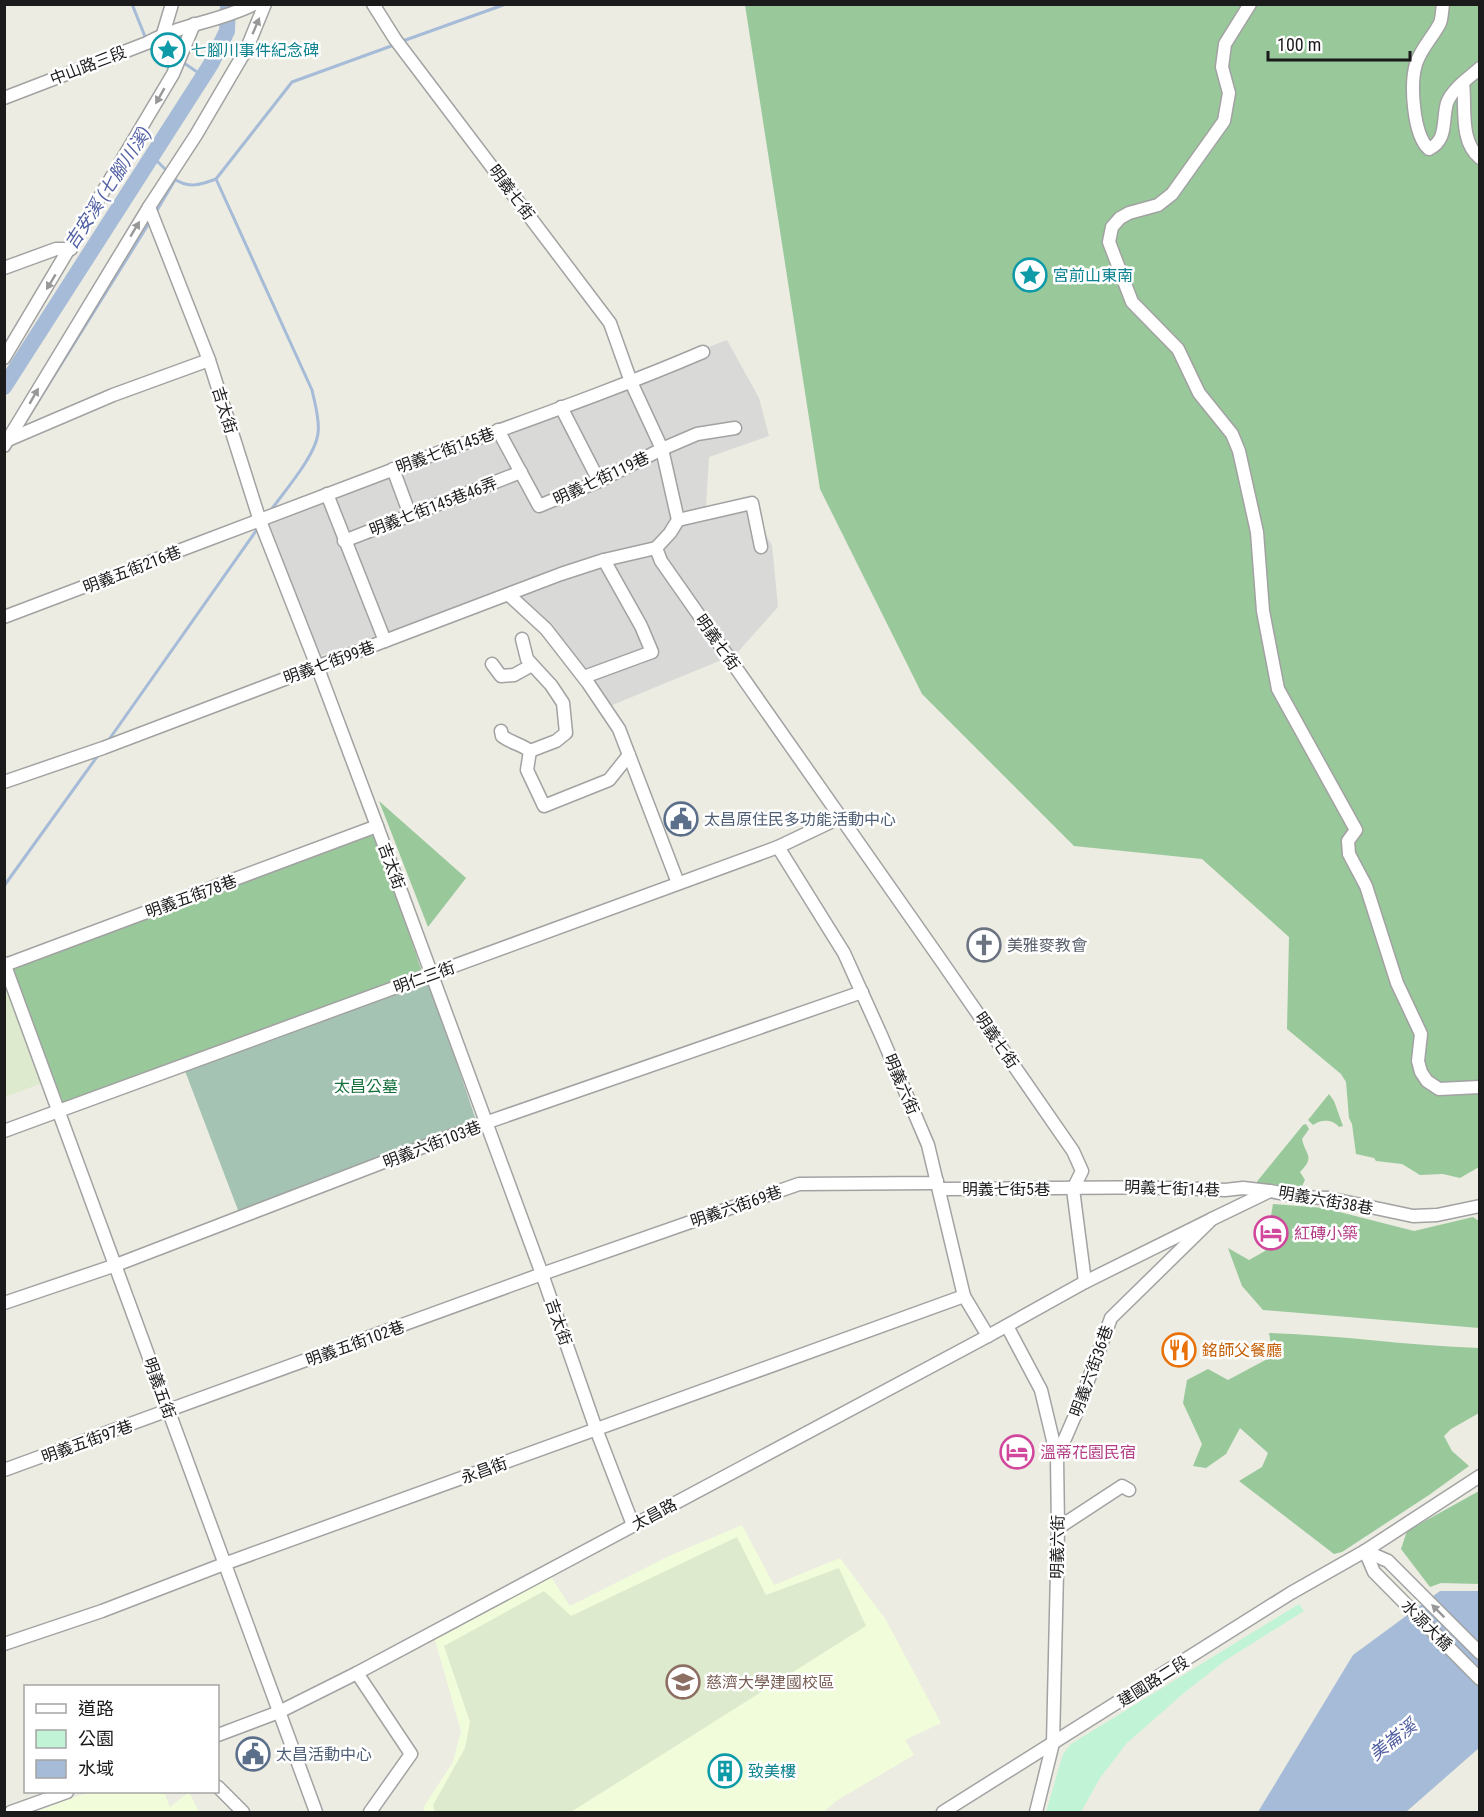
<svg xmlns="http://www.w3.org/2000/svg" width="1484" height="1817" font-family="'Roboto Condensed','Noto Sans TC',sans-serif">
  <rect width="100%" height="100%" fill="#ecece2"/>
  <polygon fill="#d9d9d8" points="727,340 759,398 769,436 709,457 706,507 745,501 772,545 778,607 736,654 610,706 535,610 509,588 320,656 262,515"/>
  <g fill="#f1fcdb">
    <polygon points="742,1525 774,1585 840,1558 886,1620 941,1723 905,1740 914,1755 836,1801 824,1812 425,1812 423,1808 453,1762 461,1731 435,1640 551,1577 570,1606 669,1556"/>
    <polygon points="89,1792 164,1792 170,1807 189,1792 199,1812 41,1812 40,1810"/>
  </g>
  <g fill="#deeace">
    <polygon points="4,974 45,1082 5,1097 4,1097"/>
    <polygon points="737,1537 766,1595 839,1568 866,1626 571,1812 435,1812 433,1805 465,1748 470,1722 444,1646 544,1591 571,1616"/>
  </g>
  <g fill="#99c89b">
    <polygon points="745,5 1479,5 1479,1167 1460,1178 1443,1174 1420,1175 1402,1164 1376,1161 1374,1158 1356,1154 1352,1124 1349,1118 1346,1082 1341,1074 1287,1029 1289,937 1202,859 1074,846 922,694 820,489"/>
    <polygon points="379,801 466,878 428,927"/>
    <polygon points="375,831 422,972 62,1108 9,967 186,904"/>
    <path d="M1329,1094L1334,1101L1343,1126L1339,1127C1333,1119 1321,1119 1313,1125L1308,1120Z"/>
    <path d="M1306,1124L1309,1129L1302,1139C1305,1155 1316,1156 1300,1172L1305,1180L1300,1190L1255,1184L1303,1125Z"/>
    <polygon points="1273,1204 1324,1208 1414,1231 1473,1217 1479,1221 1479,1328 1263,1310 1242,1286 1228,1248 1249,1260 1265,1251"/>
    <path d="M1269,1333C1340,1335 1409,1346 1479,1348V1413L1451,1429L1444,1436L1452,1451L1469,1466L1429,1495L1342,1552L1334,1554L1239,1481L1262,1467L1268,1453L1240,1428L1226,1454L1206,1468L1193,1466L1202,1444L1183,1403L1187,1380L1208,1369L1228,1380L1273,1356Z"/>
    <polygon points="1479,1491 1479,1584 1441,1583 1430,1587 1401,1549 1407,1531"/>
  </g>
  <polygon fill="#a5c3b3" points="428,978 479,1129 241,1218 185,1071"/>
  <polygon fill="#c1f4d6" points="1299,1604 1304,1611 1226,1660 1185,1692 1127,1743 1100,1778 1081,1812 1046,1812 1063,1754 1071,1744"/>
  <polygon fill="#a5bbd7" points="1440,1591 1479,1591 1479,1748 1406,1812 1258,1812 1353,1655"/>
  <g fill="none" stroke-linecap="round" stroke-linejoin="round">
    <g stroke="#a5bbd7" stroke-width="3">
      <polyline points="132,4 146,39"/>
      <polyline points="400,42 506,4"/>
      <polyline points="152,45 175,58"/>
      <polyline points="181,61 203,76"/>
      <polyline points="152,156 169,173"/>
      <path d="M173,178C188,189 200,185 216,179L292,82L394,45"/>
      <path d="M216,179L312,390C315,404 320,420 318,433C316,455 284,492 271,510"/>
      <polyline points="156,212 175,180"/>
      <polyline points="24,424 151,220"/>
      <polyline points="108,741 258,528"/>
      <polyline points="4,886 99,754"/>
    </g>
    <polyline stroke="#a5bbd7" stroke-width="16" points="4,387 211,64 227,31 228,4"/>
    <defs>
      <g id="minor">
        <polyline points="373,4 395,39 610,323 631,382 662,449 678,520 670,533 656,548 661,561 940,959 1073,1151 1082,1171 1073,1189 1085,1282"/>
        <polyline points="1250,4 1225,44 1222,67 1229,93 1224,121 1172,194 1158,205 1129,213 1120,218 1112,227 1109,242 1132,302 1178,349 1199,393 1232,434 1239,451 1257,532 1263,611 1278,689 1356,830 1348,841 1349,854 1366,886 1397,983 1421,1034 1418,1061 1421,1072 1427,1081 1439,1089 1480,1087"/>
        <path d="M1443,4C1442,10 1442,18 1440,23C1433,37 1421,48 1416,64C1410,84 1413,135 1429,149C1448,140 1442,120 1447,103C1452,89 1469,78 1480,68"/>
        <polyline points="163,34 172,4"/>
        <path d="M1463,83C1466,107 1459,141 1480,158"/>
        <path d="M4,98L147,43C181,24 219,22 254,4"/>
        <polyline points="149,207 209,360 260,521 317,666 377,826 542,1274 596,1429 633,1525"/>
        <polyline points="4,268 56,249 71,249"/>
        <polyline points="4,358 173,74 194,24"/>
        <polyline points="561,407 599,481"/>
        <polyline points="498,430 539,506 599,481 662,449 697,434 735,428"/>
        <polyline points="10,439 113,395 209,360"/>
        <polyline points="4,446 149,207 196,135 247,48 265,4"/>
        <polyline points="393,469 410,515"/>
        <polyline points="327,494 385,641"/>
        <polyline points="678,520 752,503 761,547"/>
        <polyline points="344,541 521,472"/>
        <polyline points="509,595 546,629 588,683 619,729 678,883"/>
        <path d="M4,617C138,567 271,515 405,465C504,428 605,394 703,352"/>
        <polyline points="522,639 527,659 551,685 563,703 566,733 556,741 530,751"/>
        <polyline points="492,664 501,676 514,675 532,665"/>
        <polyline points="584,677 652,652 641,626 604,560"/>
        <path d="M501,731L502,736C511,743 521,744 530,751L527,770L544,806L609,780L629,755"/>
        <polyline points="4,782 103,748 561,574 604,560 656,548"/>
        <polyline points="778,847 844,953 881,1035 928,1145 964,1296 988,1336"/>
        <polyline points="4,963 316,1812"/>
        <polyline points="5,965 377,826"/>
        <polyline points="4,1131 778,847 841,817"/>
        <path d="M939,1189C1035,1189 1130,1185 1225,1190L1243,1188L1269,1191"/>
        <polyline points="4,1303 116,1265 485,1123 862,992"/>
        <polyline points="1007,1326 1041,1390 1057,1457 1058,1528 1053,1743 1036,1812"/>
        <polyline points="1057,1457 1077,1411 1111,1318 1212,1219 1270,1191 1301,1197 1328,1198 1413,1216 1437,1215 1480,1206"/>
        <polyline points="4,1470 542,1274 799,1184 932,1183 937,1181"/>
        <polyline points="1058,1528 1122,1486 1129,1490"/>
        <polyline points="1365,1551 1374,1572 1480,1679"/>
        <polyline points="1365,1551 1388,1561 1480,1653"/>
        <polyline points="4,1644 102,1611 224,1564 964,1296"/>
        <polyline points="357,1673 411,1754 370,1812"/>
        <polyline points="218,1735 279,1712 357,1673 988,1336 1085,1282 1212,1219"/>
        <polyline points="218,1787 243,1812"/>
        <polyline points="11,1812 67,1792"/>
        <polyline points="943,1812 1291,1593 1365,1551 1480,1476"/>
      </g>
    </defs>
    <use href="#minor" stroke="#a2a2a2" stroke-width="15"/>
    <use href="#minor" stroke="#fff" stroke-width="12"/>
  </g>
  <defs><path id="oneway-solid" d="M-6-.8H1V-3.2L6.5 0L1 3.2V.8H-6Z" transform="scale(1.5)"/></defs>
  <g fill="#989898">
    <use href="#oneway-solid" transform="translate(256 26) rotate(-67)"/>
    <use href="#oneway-solid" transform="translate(160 96) rotate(120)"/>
    <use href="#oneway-solid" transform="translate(135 229) rotate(-59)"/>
    <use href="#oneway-solid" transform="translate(51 282) rotate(121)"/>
    <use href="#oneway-solid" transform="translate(34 396) rotate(-60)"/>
    <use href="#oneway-solid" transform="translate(1438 1611) rotate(-135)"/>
  </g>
  <defs>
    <symbol id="sight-ring" viewBox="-11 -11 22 22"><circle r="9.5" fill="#fff" stroke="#0f9aa8" stroke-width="1.5"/><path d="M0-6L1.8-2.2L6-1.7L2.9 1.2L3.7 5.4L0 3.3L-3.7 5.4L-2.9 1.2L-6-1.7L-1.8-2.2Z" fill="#0f9aa8"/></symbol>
    <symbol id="civic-ring" viewBox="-11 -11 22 22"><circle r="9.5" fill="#fff" stroke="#5c6f8a" stroke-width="1.5"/><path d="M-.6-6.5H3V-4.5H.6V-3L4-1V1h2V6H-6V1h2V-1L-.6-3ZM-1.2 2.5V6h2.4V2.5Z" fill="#5c6f8a"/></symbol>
    <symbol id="church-ring" viewBox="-11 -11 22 22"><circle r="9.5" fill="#fff" stroke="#6b7280" stroke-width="1.5"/><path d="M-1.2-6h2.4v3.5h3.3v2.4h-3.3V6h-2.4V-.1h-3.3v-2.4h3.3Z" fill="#6b7280"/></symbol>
    <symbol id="hotel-ring" viewBox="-11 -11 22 22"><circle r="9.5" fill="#fff" stroke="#d1479c" stroke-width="1.5"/><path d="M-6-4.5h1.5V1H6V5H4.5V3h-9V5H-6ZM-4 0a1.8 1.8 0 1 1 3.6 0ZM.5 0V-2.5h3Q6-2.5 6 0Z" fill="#d1479c"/></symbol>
    <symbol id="restaurant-ring" viewBox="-11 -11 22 22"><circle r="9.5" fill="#fff" stroke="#e8710a" stroke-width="1.5"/><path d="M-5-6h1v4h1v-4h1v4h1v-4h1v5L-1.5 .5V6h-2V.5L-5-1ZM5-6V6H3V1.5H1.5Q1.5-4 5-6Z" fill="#e8710a"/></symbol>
    <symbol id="university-ring" viewBox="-11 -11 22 22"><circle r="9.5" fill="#fff" stroke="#8d6e63" stroke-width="1.5"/><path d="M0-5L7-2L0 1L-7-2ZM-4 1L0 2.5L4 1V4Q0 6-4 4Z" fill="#8d6e63"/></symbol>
    <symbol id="building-ring" viewBox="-11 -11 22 22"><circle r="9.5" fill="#fff" stroke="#0f9aa8" stroke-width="1.5"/><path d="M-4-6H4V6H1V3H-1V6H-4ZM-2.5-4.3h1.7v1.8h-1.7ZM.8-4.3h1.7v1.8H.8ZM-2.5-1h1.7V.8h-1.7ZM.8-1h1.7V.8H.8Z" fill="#0f9aa8"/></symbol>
  </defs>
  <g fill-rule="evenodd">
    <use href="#sight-ring" x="149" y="31" width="38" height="38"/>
    <use href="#sight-ring" x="1011" y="256" width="38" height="38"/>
    <use href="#civic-ring" x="662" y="800" width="38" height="38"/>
    <use href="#church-ring" x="965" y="926" width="38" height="38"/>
    <use href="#hotel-ring" x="1252" y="1214" width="38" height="38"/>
    <use href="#restaurant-ring" x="1160" y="1331" width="38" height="38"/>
    <use href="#hotel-ring" x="998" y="1433" width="38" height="38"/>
    <use href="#university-ring" x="664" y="1663" width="38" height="38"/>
    <use href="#civic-ring" x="234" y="1735" width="38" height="38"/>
    <use href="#building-ring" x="706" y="1752" width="38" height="38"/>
  </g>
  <g text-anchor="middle" stroke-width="5" stroke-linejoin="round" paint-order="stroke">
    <g font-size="16" fill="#0d838f" stroke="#fff" text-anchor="start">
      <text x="191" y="56">七腳川事件紀念碑</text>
      <text x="1053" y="281">宮前山東南</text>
      <text x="748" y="1777">致美樓</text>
    </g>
    <g font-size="16" fill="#1b1b1b" stroke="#fff">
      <text transform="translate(88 65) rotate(-21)" y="6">中山路三段</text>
      <text transform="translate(512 192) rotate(53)" y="6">明義七街</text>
      <text transform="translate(225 410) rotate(73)" y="6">吉太街</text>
      <text transform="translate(445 450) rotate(-20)" y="6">明義七街145巷</text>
      <text transform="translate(601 478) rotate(-25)" y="6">明義七街119巷</text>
      <text transform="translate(433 506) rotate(-21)" y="6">明義七街145巷46弄</text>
      <text transform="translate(132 569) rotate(-21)" y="6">明義五街216巷</text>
      <text transform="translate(718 642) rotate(55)" y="6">明義七街</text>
      <text transform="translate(329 662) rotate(-20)" y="6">明義七街99巷</text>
      <text transform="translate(392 866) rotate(70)" y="6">吉太街</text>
      <text transform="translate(191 896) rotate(-20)" y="6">明義五街78巷</text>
      <text transform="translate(424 977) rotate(-20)" y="6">明仁三街</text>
      <text transform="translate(997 1040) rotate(56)" y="6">明義七街</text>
      <text transform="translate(902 1084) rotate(67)" y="6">明義六街</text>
      <text transform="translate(432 1144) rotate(-21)" y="6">明義六街103巷</text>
      <text transform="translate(1172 1188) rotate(2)" y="6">明義七街14巷</text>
      <text x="1006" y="1195">明義七街5巷</text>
      <text transform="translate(1326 1200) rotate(10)" y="6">明義六街38巷</text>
      <text transform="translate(736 1206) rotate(-19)" y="6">明義六街69巷</text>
      <text transform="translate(559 1322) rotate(71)" y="6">吉太街</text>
      <text transform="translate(355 1343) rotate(-20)" y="6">明義五街102巷</text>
      <text transform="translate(1091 1371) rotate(-70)" y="6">明義六街36巷</text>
      <text transform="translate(160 1388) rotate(70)" y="6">明義五街</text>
      <text transform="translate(87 1441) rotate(-20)" y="6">明義五街97巷</text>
      <text transform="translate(484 1470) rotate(-20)" y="6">永昌街</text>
      <text transform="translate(654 1514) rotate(-28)" y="6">太昌路</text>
      <text transform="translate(1057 1547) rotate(-89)" y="6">明義六街</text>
      <text transform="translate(1427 1625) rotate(45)" y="6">水源大橋</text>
      <text transform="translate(1153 1681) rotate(-32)" y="6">建國路二段</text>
    </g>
    <g font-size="16" fill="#4e5e75" stroke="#fff" text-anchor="start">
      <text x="704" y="825">太昌原住民多功能活動中心</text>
      <text x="276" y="1760">太昌活動中心</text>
    </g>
    <g font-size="16" fill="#5b616d" stroke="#fff" text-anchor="start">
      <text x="1007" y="951">美雅麥教會</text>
    </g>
    <g font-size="16" fill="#146f3a" stroke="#fff">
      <text x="366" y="1092">太昌公墓</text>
    </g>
    <g font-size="16" fill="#b23c85" stroke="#fff" text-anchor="start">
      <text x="1294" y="1239">紅磚小築</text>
      <text x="1040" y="1458">溫蒂花園民宿</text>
    </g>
    <g font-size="16" fill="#c56008" stroke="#fff" text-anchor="start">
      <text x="1202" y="1356">銘師父餐廳</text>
    </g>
    <g font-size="16" fill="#785e54" stroke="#fff" text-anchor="start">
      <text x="706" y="1688">慈濟大學建國校區</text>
    </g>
    <g font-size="18" font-style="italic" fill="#505ea2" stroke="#fff">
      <text transform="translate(108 188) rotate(-57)" y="6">吉安溪 (七腳川溪)</text>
      <text transform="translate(1393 1740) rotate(-38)" y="6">美崙溪</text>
    </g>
  </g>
  <rect width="1484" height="1817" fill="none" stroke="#1b1b1b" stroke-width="12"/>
  <rect x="24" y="1685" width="195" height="108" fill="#ffffff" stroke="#a4a4a4" stroke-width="1.5"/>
  <rect x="36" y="1704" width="30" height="9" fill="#ffffff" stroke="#a4a4a4" stroke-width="1.5"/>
  <text x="78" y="1715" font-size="18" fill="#1b1b1b">道路</text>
  <rect x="36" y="1730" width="30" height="18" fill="#c1f4d6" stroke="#a4a4a4" stroke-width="1.5"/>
  <text x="78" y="1745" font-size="18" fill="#1b1b1b">公園</text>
  <rect x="36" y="1760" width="30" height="18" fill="#a5bbd7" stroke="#a4a4a4" stroke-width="1.5"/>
  <text x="78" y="1775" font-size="18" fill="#1b1b1b">水域</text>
  <path d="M1268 51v9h142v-9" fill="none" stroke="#1b1b1b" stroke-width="3"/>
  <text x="1277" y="51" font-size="18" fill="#1b1b1b" stroke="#ffffff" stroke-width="4.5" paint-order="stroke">100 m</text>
</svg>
